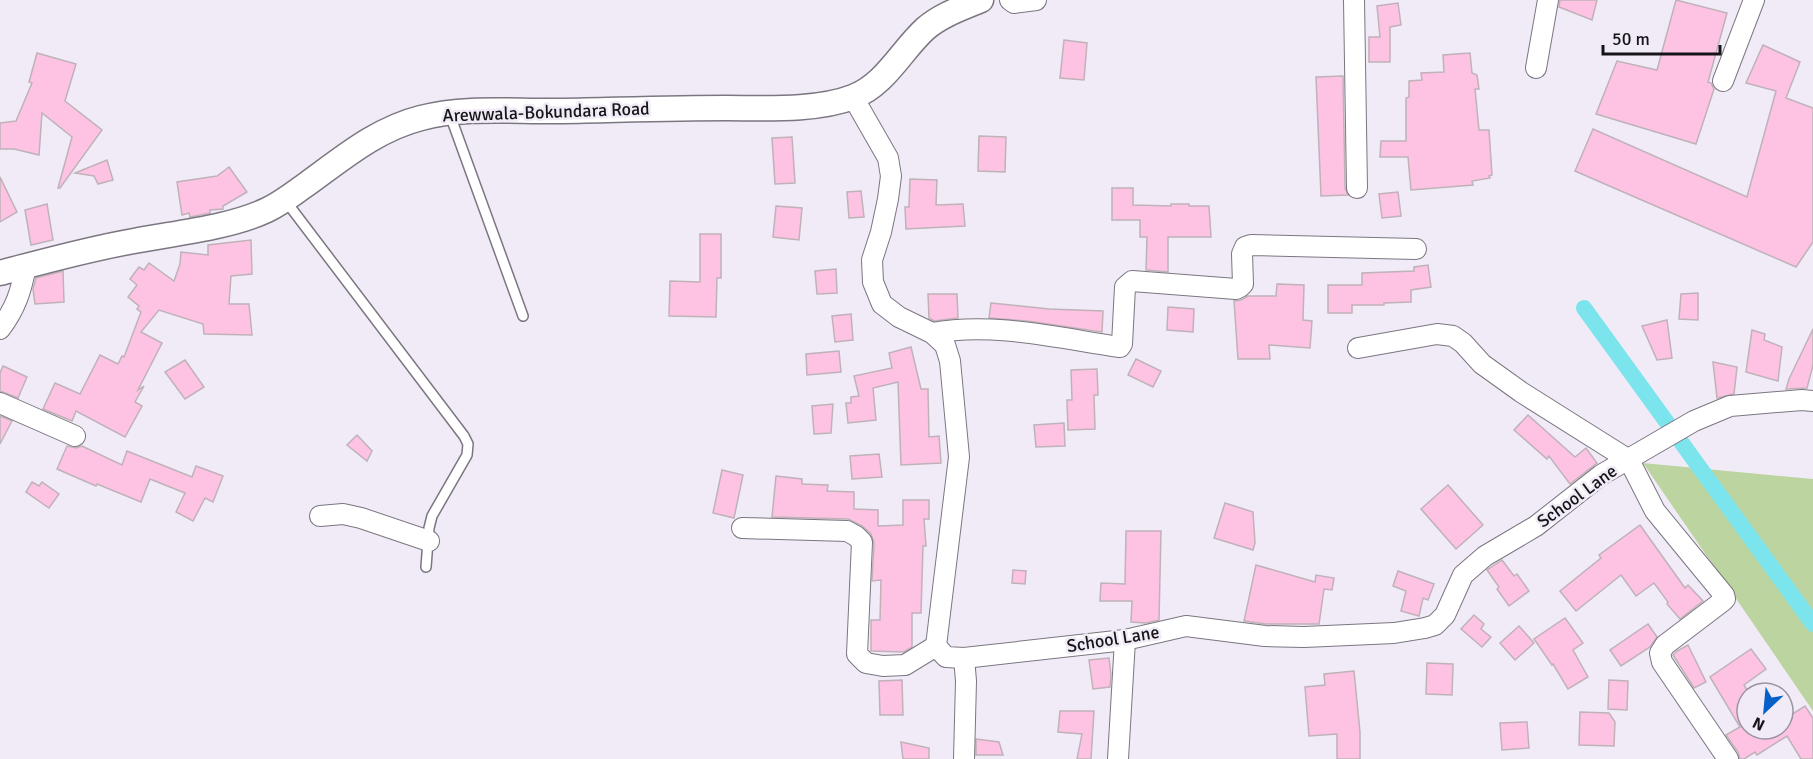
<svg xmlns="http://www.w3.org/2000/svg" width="1813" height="759" font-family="Signika,sans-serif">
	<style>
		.green { fill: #bcd49f }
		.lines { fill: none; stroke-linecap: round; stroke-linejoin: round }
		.canal { stroke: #7ce4ec; stroke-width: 16 }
		.building { fill: #fec3e3; stroke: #bfb2b8; stroke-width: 1.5 }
		.service-casing { stroke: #7b7680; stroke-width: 12 }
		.minor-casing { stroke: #7b7680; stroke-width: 22 }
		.tertiary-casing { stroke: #7b7680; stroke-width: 27 }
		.service { stroke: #fff; stroke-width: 9 }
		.minor { stroke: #fff; stroke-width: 20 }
		.tertiary { stroke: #fff; stroke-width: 24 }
		.labels { text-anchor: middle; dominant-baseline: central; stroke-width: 5; stroke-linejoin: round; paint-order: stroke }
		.street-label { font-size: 18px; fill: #161418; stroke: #f1ebf7 }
	</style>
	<rect width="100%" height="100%" fill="#f1ebf7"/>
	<polygon class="green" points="1643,463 1813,479 1813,711"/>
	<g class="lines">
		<polyline class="canal" points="1584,308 1813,624"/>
	</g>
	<g class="building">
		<polygon points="1560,0 1597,0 1592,20 1559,7"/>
		<polygon points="1676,0 1727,13 1708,82 1711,83 1714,89 1696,144 1596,114 1617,61 1657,70"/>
		<polygon points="1398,3 1401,25 1390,27 1390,62 1369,62 1369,37 1380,37 1377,6"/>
		<polygon points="1064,40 1087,43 1084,80 1060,78"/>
		<polygon points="1763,45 1800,62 1786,98 1813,108 1813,242 1796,267 1575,171 1593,129 1747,197 1776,91 1746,83"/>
		<polygon points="37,53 76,64 65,101 102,130 60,188 58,188 72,137 42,113 39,155 14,149 0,149 0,123 16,121 32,83 29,82"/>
		<polygon points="1470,53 1472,73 1477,75 1479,89 1475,89 1479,130 1489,130 1492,175 1489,176 1490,178 1472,181 1473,185 1411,190 1408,157 1380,157 1381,141 1406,141 1406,98 1409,97 1409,81 1422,80 1421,73 1444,72 1443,55"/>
		<polygon points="1343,76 1345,188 1348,195 1321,196 1316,77"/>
		<polygon points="979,136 1006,137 1005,172 978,171"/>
		<polygon points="792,137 795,183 775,184 772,138"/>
		<polygon points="107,160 113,180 98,184 94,176 75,173"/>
		<polygon points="229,167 247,192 223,206 223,209 210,210 210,213 190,217 189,213 182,215 177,182 217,176"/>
		<polygon points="0,177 17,212 0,222"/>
		<polygon points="910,179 937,180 936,205 963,204 965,226 906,229 905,207 909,207"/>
		<polygon points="1112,188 1133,188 1133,205 1171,206 1171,204 1189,204 1189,206 1209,206 1211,237 1168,237 1168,272 1146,270 1147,237 1140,237 1140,220 1112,220"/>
		<polygon points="861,191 864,217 849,218 847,192"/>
		<polygon points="1398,192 1401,216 1382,218 1379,194"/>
		<polygon points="47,204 53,240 31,245 25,210"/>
		<polygon points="776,206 802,208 799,240 773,237"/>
		<polygon points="700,234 721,234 721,278 717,278 716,317 669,316 670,281 700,282"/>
		<polygon points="251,240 252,274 231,276 229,304 249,304 252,335 204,334 203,324 159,310 141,332 162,343 138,390 144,386 135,402 142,406 125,437 76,411 72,421 43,409 55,383 80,394 100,355 118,364 122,356 124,357 141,312 137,309 139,306 128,297 137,285 130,279 139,267 144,270 149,263 174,281 180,264 181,252 208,255 208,245"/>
		<polygon points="1428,265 1431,287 1411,290 1411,302 1384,303 1384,305 1352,305 1352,313 1328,313 1328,285 1362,285 1362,273 1414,271 1414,267"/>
		<polygon points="836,269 837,293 817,294 815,271"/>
		<polygon points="63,271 64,302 35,304 33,289 36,278"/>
		<polygon points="1277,284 1304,285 1303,320 1312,321 1310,348 1269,345 1270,359 1238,359 1234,301 1241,300 1248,296 1276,296"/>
		<polygon points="1698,293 1698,320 1679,319 1681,294"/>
		<polygon points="928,294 957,294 958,318 934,321 929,318"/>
		<polygon points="991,303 1049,309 1103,311 1102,332 1027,321 989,318"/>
		<polygon points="1168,307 1194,309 1193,332 1167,330"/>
		<polygon points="851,314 853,340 835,342 832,316"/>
		<polygon points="1667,320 1672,358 1657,360 1642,326"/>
		<polygon points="1813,329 1813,365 1807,388 1786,389 1789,379"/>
		<polygon points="1752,330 1765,334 1764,340 1782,347 1778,381 1746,372"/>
		<polygon points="911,347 921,389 928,389 929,437 939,436 941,463 901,465 898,382 873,388 876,420 848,423 846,403 851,403 851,397 859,396 854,376 892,368 889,353"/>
		<polygon points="839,351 841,372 807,375 806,354"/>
		<polygon points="1136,359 1161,371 1153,387 1128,375"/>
		<polygon points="185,360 204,387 185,399 165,372"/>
		<polygon points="1713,362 1737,367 1734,394 1717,398"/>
		<polygon points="3,366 27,377 18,398 0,391 0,373"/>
		<polygon points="1097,369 1098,395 1094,395 1095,429 1068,430 1067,400 1072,400 1071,370"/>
		<polygon points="833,404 831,433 814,434 812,406"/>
		<polygon points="1528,415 1575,457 1586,448 1597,463 1570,484 1549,456 1547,459 1514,430"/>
		<polygon points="0,416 12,421 0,444"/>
		<polygon points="1064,423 1065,446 1036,447 1034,425"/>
		<polygon points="357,435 372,451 367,461 347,445"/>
		<polygon points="67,446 76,448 82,446 122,465 127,451 192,477 196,466 223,476 213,502 205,498 193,521 176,512 185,493 150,479 141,502 97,484 96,486 57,469"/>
		<polygon points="879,454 882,477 852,479 850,456"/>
		<polygon points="722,470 743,475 734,518 713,513"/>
		<polygon points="776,476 802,479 802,484 828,485 827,491 854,492 854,509 878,510 878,526 903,525 903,500 929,500 929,519 924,519 926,546 923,546 921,613 912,613 912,647 904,652 871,651 871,620 880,620 881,580 872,581 874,543 871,534 862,526 848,519 772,517"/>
		<polygon points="32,482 39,486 42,482 59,494 49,508 26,492"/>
		<polygon points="1448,485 1483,525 1456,549 1421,509"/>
		<polygon points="1225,503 1253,512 1255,543 1253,550 1214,538"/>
		<polygon points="1640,525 1685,588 1688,585 1703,601 1680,619 1667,604 1668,602 1654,583 1636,596 1621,575 1576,611 1560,591 1601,558 1599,555"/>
		<polygon points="1126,531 1161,531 1159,620 1146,623 1131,622 1132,601 1100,601 1101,583 1125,584"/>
		<polygon points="1502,560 1514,576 1517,574 1529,591 1509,606 1497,589 1499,587 1487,570"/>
		<polygon points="1256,565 1315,582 1316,575 1334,578 1332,590 1324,589 1319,624 1266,624 1244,621"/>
		<polygon points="1013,570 1026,571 1025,584 1012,583"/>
		<polygon points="1398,571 1434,584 1428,600 1423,598 1419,616 1401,611 1406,591 1393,586"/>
		<polygon points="1474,615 1484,624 1481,629 1491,637 1482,647 1461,629"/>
		<polygon points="1565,618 1583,643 1573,650 1588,677 1568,689 1553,664 1552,665 1534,639"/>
		<polygon points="1648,624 1657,637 1650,647 1621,666 1610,650"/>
		<polygon points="1519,626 1534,643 1515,660 1500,643"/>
		<polygon points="1688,645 1706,682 1694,688 1673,655 1677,651"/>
		<polygon points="1751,649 1766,669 1744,685 1747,690 1747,729 1783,729 1783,720 1805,706 1813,718 1813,759 1801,759 1787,736 1757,755 1755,752 1744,759 1740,759 1738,752 1726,735 1740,727 1710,677"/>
		<polygon points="1109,658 1111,675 1110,687 1093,689 1089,660"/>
		<polygon points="1427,663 1453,664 1452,695 1426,694"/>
		<polygon points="1354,671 1360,732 1360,759 1337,759 1337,734 1309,736 1305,687 1325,685 1324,674"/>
		<polygon points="902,680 903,715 880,715 879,681"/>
		<polygon points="1609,680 1628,681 1627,710 1608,709"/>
		<polygon points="1060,711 1094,711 1091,759 1077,759 1082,734 1058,732"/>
		<polygon points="1580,712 1609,713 1615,722 1614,746 1579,745"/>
		<polygon points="1527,722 1529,748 1502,750 1500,723"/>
		<polygon points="976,739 999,742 1003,755 976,755"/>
		<polygon points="901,742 929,748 929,759 903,759"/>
	</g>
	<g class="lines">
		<g class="service-casing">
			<g id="service">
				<polyline points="450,115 523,316"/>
				<polyline points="285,200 464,436 468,444 467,455 432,516 429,528 426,567"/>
			</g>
		</g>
		<g class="minor-casing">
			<g id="minor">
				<polyline points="1010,0 1014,3 1036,0"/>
				<polyline points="1354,0 1357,188"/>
				<polyline points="1536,68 1548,0"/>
				<polyline points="1723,81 1754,0"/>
				<polyline points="853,97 888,158 891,176 888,199 881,232 872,260 873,282 882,304 899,317 932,333 945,345 950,361 959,457 936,646 946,657 964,658 1125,640 1186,626 1265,636 1304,637 1394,633 1425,628 1435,625 1445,615 1463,575 1485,556 1536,526 1601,475 1694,421 1730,406 1802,400 1813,401"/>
				<path d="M0,329c16,-21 21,-38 26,-63"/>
				<path d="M932,333c62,-11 126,5 188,14l2,-3 3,-57 7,-6 104,8 4,-2 3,-3 -1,-30 3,-7 6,-2 165,4"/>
				<polyline points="1358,348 1437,334 1453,336 1463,343 1482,364 1521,392 1629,460 1655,511 1724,595 1725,599 1723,601 1665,645 1660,653 1662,662 1728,759"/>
				<polyline points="0,403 75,436"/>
				<polyline points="320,516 343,514 361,518 429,541"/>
				<polyline points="742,528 847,531 856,536 862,542 857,654 866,663 883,666 905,665 936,646"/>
				<polyline points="964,658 966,681 964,759"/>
				<polyline points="1118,759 1125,640"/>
			</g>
		</g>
		<g class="tertiary-casing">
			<path id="tertiary" d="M0,273c45,-12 88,-24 134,-32 41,-8 95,-13 133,-31 15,-7 27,-17 40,-26 36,-26 70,-55 114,-66 46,-12 94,-6 142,-7 54,-1 109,-3 164,-3 37,0 90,3 126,-11 32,-12 48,-46 72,-68 16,-14 37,-21 56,-29"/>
		</g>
		<use href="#service" class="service"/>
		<use href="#minor" class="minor"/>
		<use href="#tertiary" class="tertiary"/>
	</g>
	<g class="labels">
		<g class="street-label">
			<text transform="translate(546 112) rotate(-2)">Arewwala-Bokundara Road</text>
			<text transform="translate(1577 496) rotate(-36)">School Lane</text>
			<text transform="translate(1113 639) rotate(-9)">School Lane</text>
		</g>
	</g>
	<g transform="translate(1765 711) rotate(206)"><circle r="28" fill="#f1ebf7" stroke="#99959e" stroke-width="1.5"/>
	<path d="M0-4.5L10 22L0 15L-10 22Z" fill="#0660c9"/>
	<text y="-9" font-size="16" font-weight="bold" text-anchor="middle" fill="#161418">N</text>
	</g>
	<path d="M1603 45v9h117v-9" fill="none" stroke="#161418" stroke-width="3"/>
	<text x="1612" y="45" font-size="18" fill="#161418" stroke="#f1ebf7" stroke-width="4.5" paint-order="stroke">50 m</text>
</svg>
